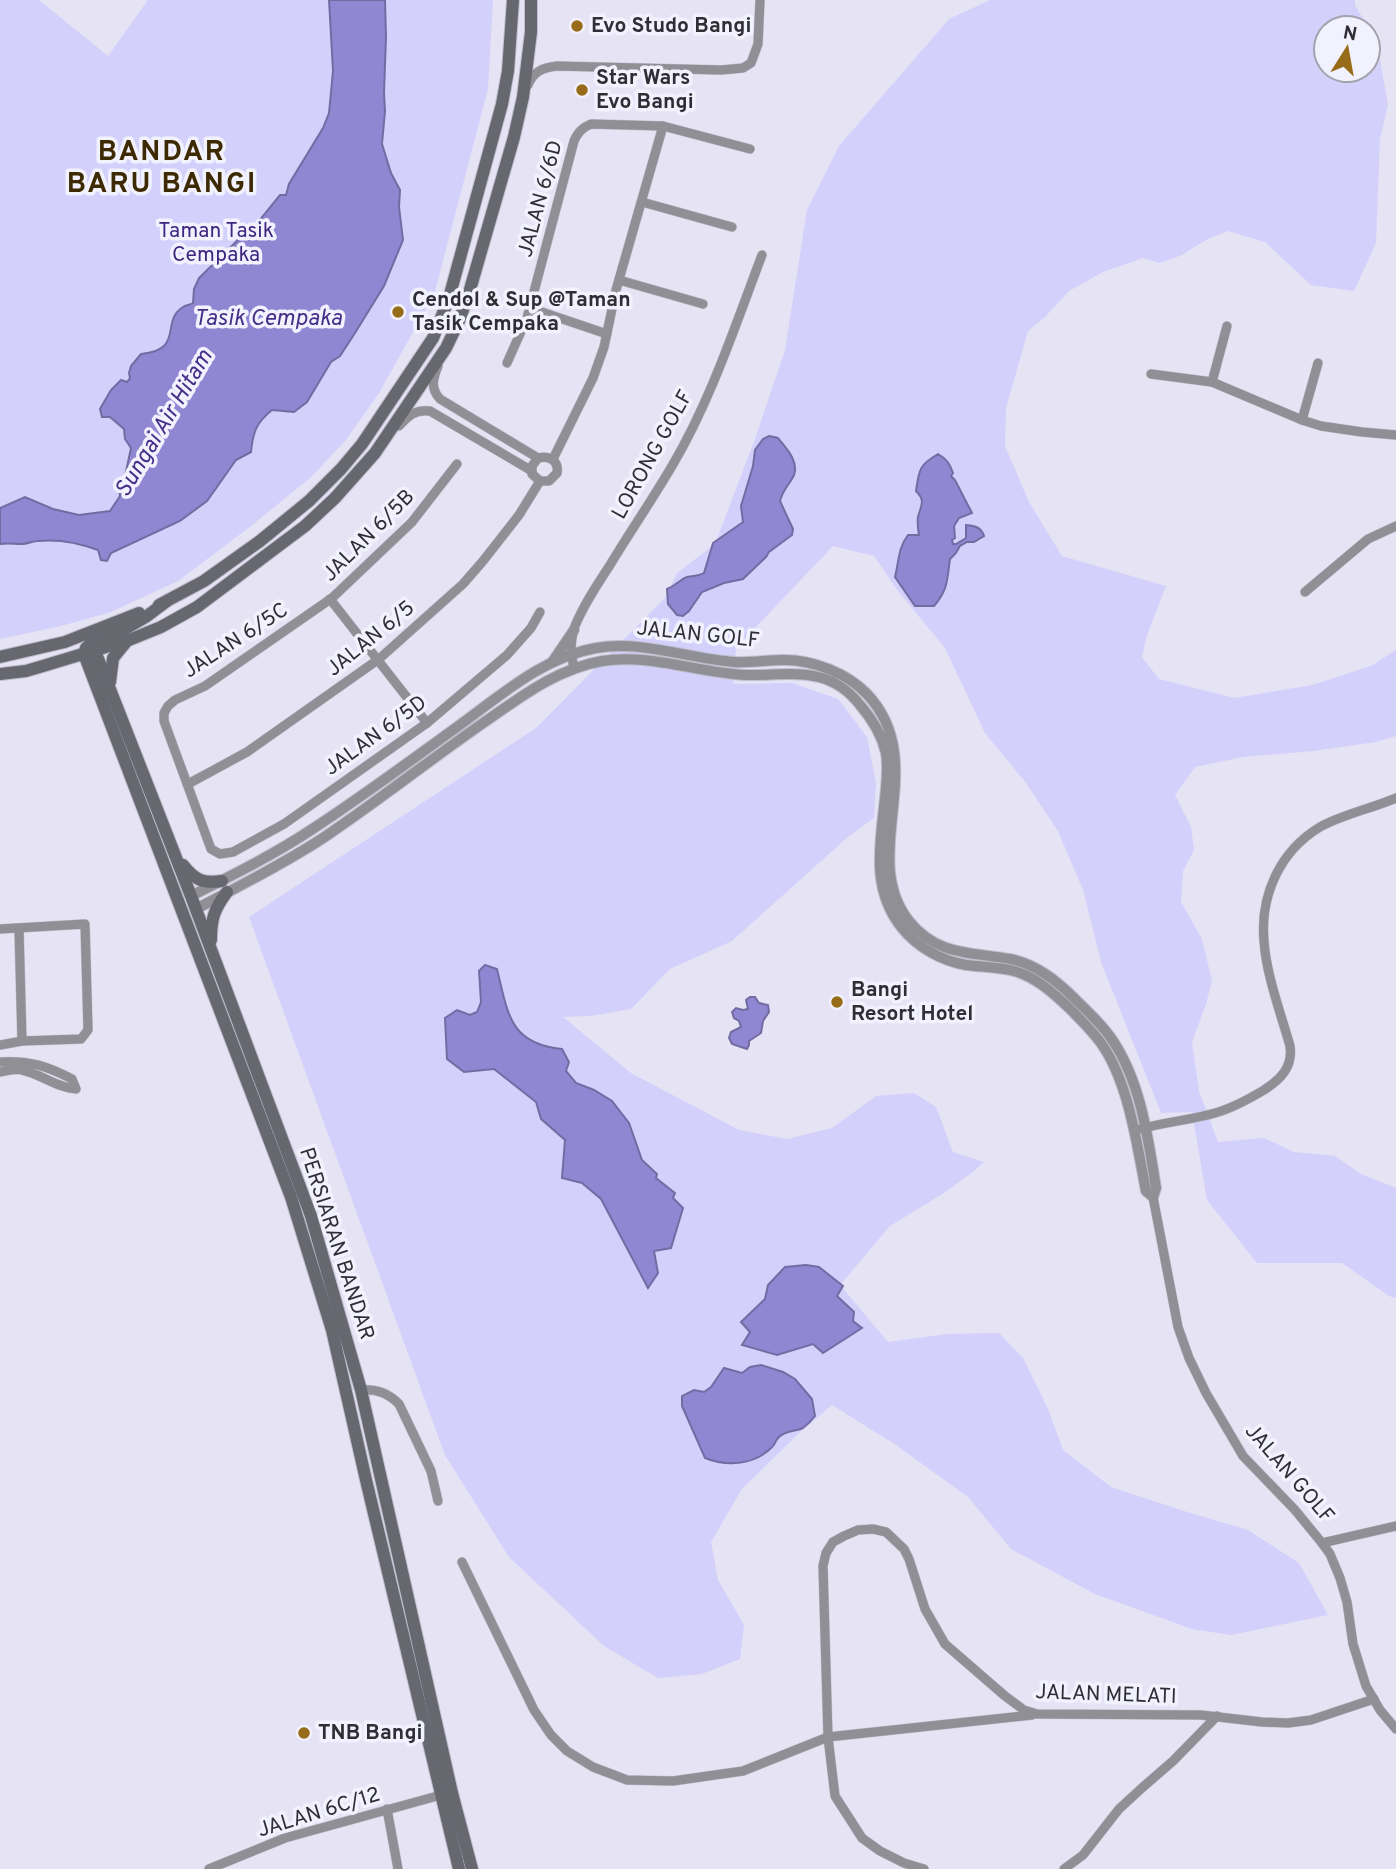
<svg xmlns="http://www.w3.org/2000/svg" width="1396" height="1869" font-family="Overpass,sans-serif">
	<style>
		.green { fill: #d4d0fc; fill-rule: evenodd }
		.water { fill: #9086d2; stroke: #736ca3; stroke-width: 2 }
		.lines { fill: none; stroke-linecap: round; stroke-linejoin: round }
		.minor-casing { stroke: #c0bfce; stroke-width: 10 }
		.tertiary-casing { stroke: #c0bfce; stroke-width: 12 }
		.secondary-casing { stroke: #c0bfce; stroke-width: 14 }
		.minor { stroke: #908f96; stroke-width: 9 }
		.tertiary { stroke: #908f96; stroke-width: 10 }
		.secondary { stroke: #676770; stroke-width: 12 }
		.poi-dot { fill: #966c18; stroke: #f2f1fe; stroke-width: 2.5 }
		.labels { text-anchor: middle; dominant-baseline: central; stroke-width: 7; stroke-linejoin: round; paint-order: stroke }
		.poi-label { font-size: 21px; font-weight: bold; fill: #2e2e34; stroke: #f2f1fe; text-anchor: start }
		.street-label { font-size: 21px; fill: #2e2e34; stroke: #f2f1fe }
		.park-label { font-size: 21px; fill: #3d267f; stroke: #f2f1fe }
		.water-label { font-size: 23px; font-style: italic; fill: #442e87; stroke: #f2f1fe }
		.district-label { font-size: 28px; font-weight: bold; letter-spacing: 2px; fill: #3d2902; stroke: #f2f1fe }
	</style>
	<rect width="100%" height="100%" fill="#e5e3f4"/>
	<g class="green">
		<polygon points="0,0 39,0 108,56 148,0 493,0 488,89 434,295 379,393 346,440 310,478 251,526 178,581 111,612 61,626 0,639"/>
		<path d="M990,0h365v5l22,38 11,62 -8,34 -4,104 -22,48 -43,-6 -46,-43 -37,-11 -22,9 -24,15 -22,8 -17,-5 -40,14 -34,19 -24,26 -17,14 -22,77 -1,38 24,56 33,54 104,30 -19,49 -5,22 17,22 75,19 78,-13 59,-19 25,-16v86l-20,6 -62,9 -71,6 -48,10 -20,28 16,32 3,23 -11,21 -2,31 21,37 10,42 -6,23 -14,38 7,49 19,51 46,-4 30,14 41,4 26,18 35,14v110l-7,-2 -47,-33h-85l-50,-63 -15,-88 -31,1 -60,-151 -18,-72 -25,-59 -32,-48 -41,-50 -40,-85 -47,-57 -24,-35 -41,-10 -97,102 -3,36 59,-1 46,16 29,38 9,46 -2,35 -26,19 -116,104 -62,28 -39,40 -41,7 -27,1 68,56 108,57 48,9 45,-11 44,-32 38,-3 22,14 17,45 31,10 -11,10 -29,21 -54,33 -50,59 48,57 59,-8 52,-1 24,25 25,51 15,41 48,37 73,24 64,19 51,33 29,52 -97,20 -39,-6 -97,-35 -84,-45 -43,-52 -72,-52 -64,-40 -34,29 -56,55 -31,53 7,38 26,45 -4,34 -38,15 -44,4 -54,-32 -95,-89 -64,-102 -196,-538 287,-189 129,-130 12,-25 38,-29 40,-105 30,-89 22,-140 32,-64 110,-127zM1326,28h42v42h-42z"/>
	</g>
	<g class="water">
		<path d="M329,0h56l1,37 -2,56 1,18 -3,33 9,29 9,17 -1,17 4,33 -19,46 -29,47 -15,23 -9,6 -24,40 -13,10 -22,-2c-16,13 -19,22 -21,42l-15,8 -29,41 -27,20 -69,32 -4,8 -6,-1 -3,-10c-19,-7 -40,-11 -60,-9 -5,0 -11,3 -16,3 -8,0 -14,-1 -22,0v-36l25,-11 28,12 26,6 31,-4 10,-15 -1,-7 6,-13 6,-28 -6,-9 -1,-10 -14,-12h-8l-2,-8 11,-19 10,-10 6,2 3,-4 -1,-5 2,-7 10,-12c44,-4 19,-33 42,-47 3,-2 7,-2 10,-4l1,-14 5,-11 50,-49 5,-2 26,-32h6l3,-11 34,-56 6,-15 4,-42z"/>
		<path d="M769,436l9,2c8,10 21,23 16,37 -4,9 -11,14 -14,26l13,28 -1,6 -23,17 -3,5 -23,22 -19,4 -22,9 -13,19 -6,5 -6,-1 -9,-11 -1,-15c8,-3 14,-10 20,-12 6,-2 10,0 17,-4l9,-30 30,-21 -2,-16 12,-40 2,-16 8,-11z"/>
		<path d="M938,454c9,5 12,10 15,19l-2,3 4,4 17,33 -13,5 -5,8 1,12 -3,2 1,4h3l10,-6v-13c9,1 15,2 18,11l-10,6h-7l-7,4 -4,7 -6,6c-3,21 -2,31 -16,47h-19l-20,-29c4,-16 3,-29 13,-42h11c-1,-6 -2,-12 -1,-18 3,-12 8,-16 -2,-26 3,-21 3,-26 22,-37z"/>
		<path d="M485,965l12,4c11,44 12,75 65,80l7,13 -3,9 10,12 18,7 18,11 17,22 13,37 15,14 -1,4 19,15 -2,5 10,10 -12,40 -17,3 4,22 -10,15 -47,-89 -19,-16 -20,-5 3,-38 -24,-21 -5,-17 -42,-33 -30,3 -17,-13 -2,-41 12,-8 13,5 7,-3 4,-10 -2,-31z"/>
		<polygon points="750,997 755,997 759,1003 768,1005 769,1012 763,1021 761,1033 749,1041 749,1045 747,1049 732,1044 729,1038 731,1032 741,1027 739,1021 734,1018 732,1012 736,1008 743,1010 748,1009 746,1000"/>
		<polygon points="806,1265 819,1267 843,1286 837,1296 854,1312 853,1321 862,1328 823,1353 813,1344 777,1355 742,1345 750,1332 741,1322 765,1299 768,1285 785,1267"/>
		<path d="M761,1365l22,7 12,7 17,20 3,17c-3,4 -8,9 -12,12 -8,4 -18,2 -25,10 -3,3 -3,7 -6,9 -17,18 -45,20 -67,11l-23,-52v-10l12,-6 10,2 7,-5 13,-19 18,5 8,-6z"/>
	</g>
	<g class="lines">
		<g class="minor-casing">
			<g id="minor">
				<path d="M528,85c6,-14 14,-17 29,-19l164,4 22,-2 8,-5 7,-19 2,-44"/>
				<polyline points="642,202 732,227"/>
				<polyline points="619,280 703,304"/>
				<polyline points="530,308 607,334"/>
				<path d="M507,363l20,-45 47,-177c4,-9 8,-13 17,-17l72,2 87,23"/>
				<path d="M438,366c-5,13 -8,22 2,33l98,59c12,-3 21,3 19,15l-8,8h-9l-8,-7v-8l6,-8"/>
				<polyline points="1151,374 1212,382 1302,420 1321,426 1362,432 1396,435"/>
				<polyline points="1212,382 1227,326"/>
				<polyline points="1302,420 1318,363"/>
				<path d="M399,426c9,-10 16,-17 31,-15l102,60"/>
				<polyline points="553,459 593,378 604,347 616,290 663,126"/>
				<polyline points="457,464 412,522 332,598 205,686 175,700 168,706 164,713 164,721 211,849 220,854 233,852 284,824 427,723 507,655 531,628 540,612"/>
				<polyline points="1305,592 1368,539 1396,526"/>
				<polyline points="330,599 427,723"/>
				<path d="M574,668c-4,-15 -4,-28 1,-42 9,-22 22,-41 35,-61 20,-33 42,-65 62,-99 39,-66 63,-140 90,-211"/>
				<polyline points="188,784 247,752 379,659 463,584 483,561 519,515 540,481"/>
				<polyline points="0,929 85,924 88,1030 81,1039 22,1041 0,1045"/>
				<polyline points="19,929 22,1041"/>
				<path d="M0,1062c29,-2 47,4 72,17l4,10c-19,-1 -35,-15 -54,-19 -7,-2 -15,1 -22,2"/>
				<path d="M1140,1129c25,-7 51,-9 75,-16 18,-5 34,-14 49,-23 17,-11 29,-23 26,-44 -9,-32 -24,-72 -26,-105 -4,-46 16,-90 56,-114 21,-12 53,-19 76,-29"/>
				<polyline points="1153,1197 1178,1327 1189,1358 1206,1393 1243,1456 1295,1510 1322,1543 1330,1554 1340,1578 1347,1602 1353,1644 1366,1686 1380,1710 1396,1729"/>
				<path d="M361,1390c16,-1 27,3 38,14l32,67 7,30"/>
				<polyline points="1322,1543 1396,1526"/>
				<polyline points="462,1562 534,1710 551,1735 567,1751 593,1767 627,1780 673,1781 743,1771 828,1737 1032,1715"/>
				<polyline points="387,1809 398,1869"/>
				<polyline points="209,1869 285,1838 441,1795"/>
				<polyline points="924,1869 904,1863 880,1851 862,1838 835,1796 828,1737 823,1566 826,1553 833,1542 844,1536 858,1530 873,1529 886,1532 904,1549 909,1559 925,1609 945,1644 1005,1696 1024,1710 1037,1714 1201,1715 1262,1722 1288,1723 1311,1720 1374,1699"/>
				<polyline points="1064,1869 1083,1855 1119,1809 1143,1787 1173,1761 1217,1716"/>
			</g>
		</g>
		<g class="tertiary-casing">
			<g id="tertiary">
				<polyline points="553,661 574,630"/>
				<path d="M191,896c42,-21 84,-42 123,-68 49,-32 96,-67 143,-101 43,-31 86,-70 139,-79 48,-8 92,11 139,14 17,1 33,-2 49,-2 29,0 63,13 83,34 65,69 -10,162 42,227 28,35 62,31 101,38 26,5 47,22 65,40 13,13 28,26 38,42 28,42 35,97 43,147l-3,9 -7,-6c-9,-46 -17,-106 -43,-145 -10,-15 -24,-28 -37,-41 -15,-14 -31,-28 -52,-34 -15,-4 -32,-4 -48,-6 -24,-4 -49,-18 -64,-37 -34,-42 -20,-92 -16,-140 1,-12 2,-23 0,-35 -4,-18 -14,-34 -26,-48 -32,-41 -70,-29 -114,-30 -48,-2 -96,-22 -144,-14 -45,8 -80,35 -116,60 -55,38 -108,80 -163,117 -41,27 -84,48 -127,71"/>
			</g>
		</g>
		<g class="secondary-casing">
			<g id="secondary">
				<polyline points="167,601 147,616 125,629 92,642 86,648 84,654 291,1197 332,1330 366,1480 459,1869"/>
				<polyline points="159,605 204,581 260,541 309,501 341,469 362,444 433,338 449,298 502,104 508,71 513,0"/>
				<polyline points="95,651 191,896 311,1216 361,1390 452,1793 472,1869"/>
				<polyline points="0,657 65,642 139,613"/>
				<polyline points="0,674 26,671 43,666 129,640 161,627 197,607 305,526 335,498 375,453 446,348 459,321 469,293 514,137 523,97 531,32 531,0"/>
				<polyline points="110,682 113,658 126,642"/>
				<path d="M183,865c12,15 20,19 39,16"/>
				<path d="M211,940c0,-21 3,-31 16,-48"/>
			</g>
		</g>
		<use href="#minor" class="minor"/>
		<use href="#tertiary" class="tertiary"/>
		<use href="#secondary" class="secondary"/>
	</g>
	<g class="poi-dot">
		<circle cx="577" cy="26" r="7"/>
		<circle cx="582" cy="90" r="7"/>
		<circle cx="398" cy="312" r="7"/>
		<circle cx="837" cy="1002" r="7"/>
		<circle cx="304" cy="1733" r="7"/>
	</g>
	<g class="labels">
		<g class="poi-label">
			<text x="591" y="26">Evo Studo Bangi</text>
			<text x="596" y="78">Star Wars<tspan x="596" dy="24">Evo Bangi</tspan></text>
			<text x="412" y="300">Cendol &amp; Sup @Taman<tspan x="412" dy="24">Tasik Cempaka</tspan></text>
			<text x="851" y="990">Bangi<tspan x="851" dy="24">Resort Hotel</tspan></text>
			<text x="318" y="1733">TNB Bangi</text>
		</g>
		<g class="street-label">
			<text transform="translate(541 199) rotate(-75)">JALAN 6/6D</text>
			<text transform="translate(653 455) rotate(-61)">LORONG GOLF</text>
			<text transform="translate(369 536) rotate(-45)">JALAN 6/5B</text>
			<text transform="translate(698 635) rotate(6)">JALAN GOLF</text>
			<text transform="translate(371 639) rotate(-39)">JALAN 6/5</text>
			<text transform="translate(236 641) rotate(-33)">JALAN 6/5C</text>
			<text transform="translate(376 736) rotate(-36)">JALAN 6/5D</text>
			<text transform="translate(336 1244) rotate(72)">PERSIARAN BANDAR</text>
			<text transform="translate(1289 1474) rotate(49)">JALAN GOLF</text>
			<text transform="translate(1106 1695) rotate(2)">JALAN MELATI</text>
			<text transform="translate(319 1813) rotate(-17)">JALAN 6C/12</text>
		</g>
		<g class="park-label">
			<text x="216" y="231">Taman Tasik<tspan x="216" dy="24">Cempaka</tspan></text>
		</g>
		<g class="water-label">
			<text x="268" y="319">Tasik Cempaka</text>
			<text transform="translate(165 424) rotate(-59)">Sungai Air Hitam</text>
		</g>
		<g class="district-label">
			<text x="162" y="153">BANDAR<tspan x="162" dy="32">BARU BANGI</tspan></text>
		</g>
	</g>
	<g transform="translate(1347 49) rotate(11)"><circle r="33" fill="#f2f1fe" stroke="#a4a3ad" stroke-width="2"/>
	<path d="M0-5L12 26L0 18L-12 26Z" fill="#966c18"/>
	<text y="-10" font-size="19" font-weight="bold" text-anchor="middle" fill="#2e2e34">N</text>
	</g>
</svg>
